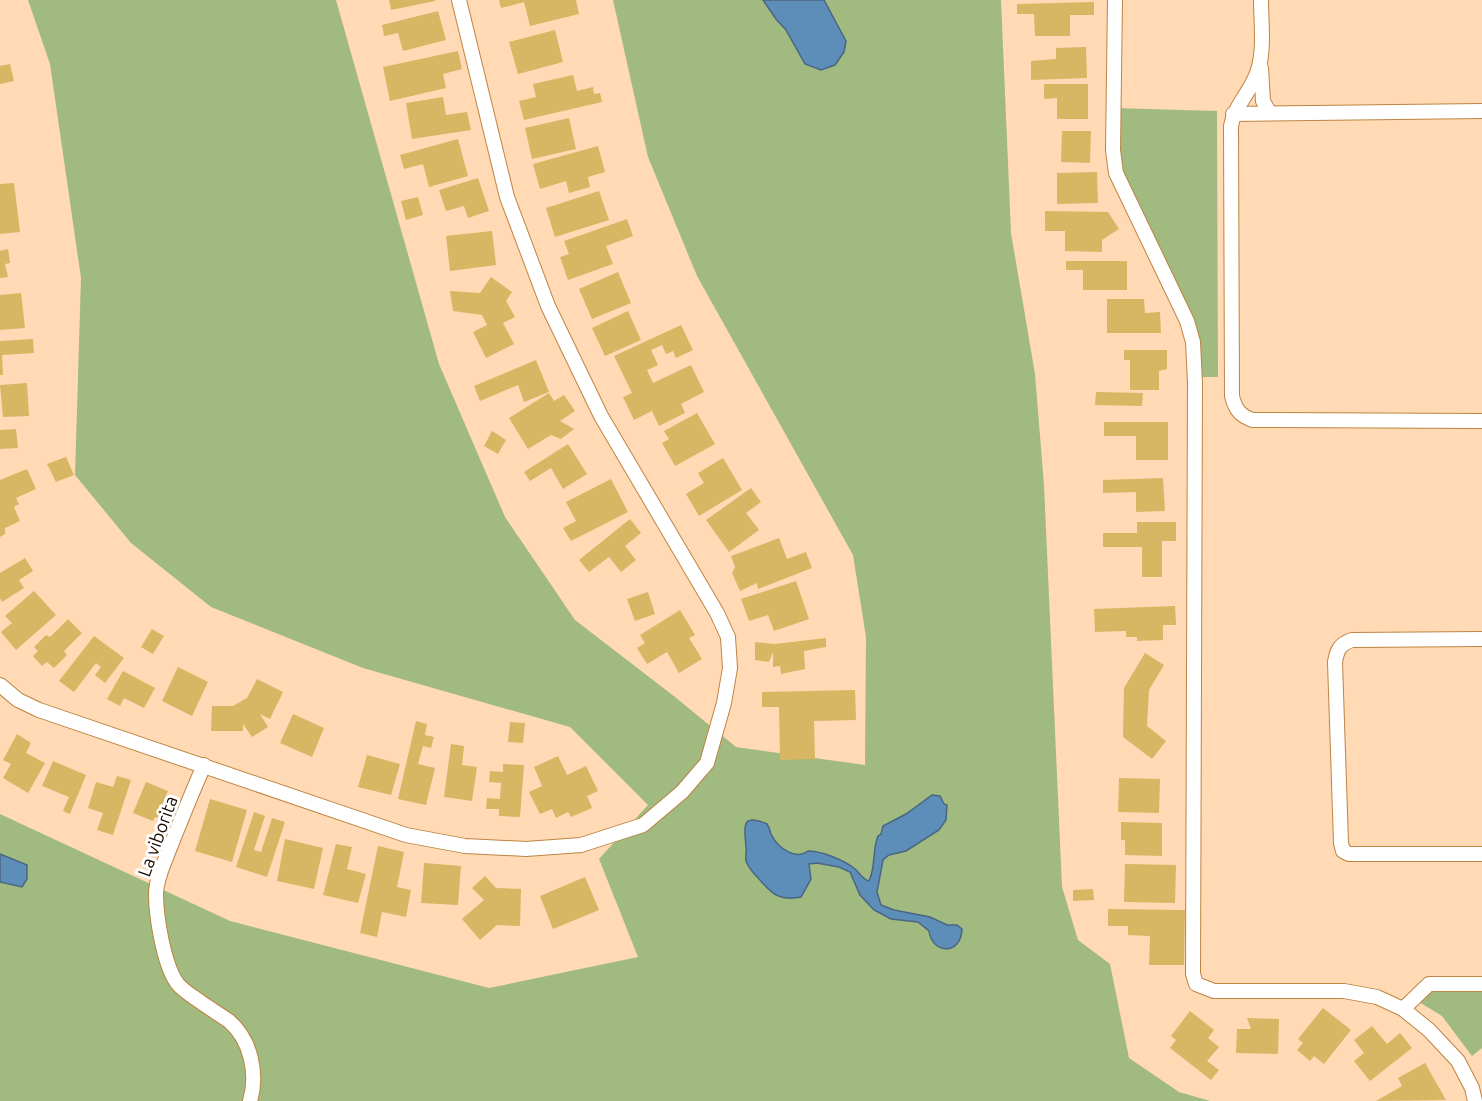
<svg xmlns="http://www.w3.org/2000/svg" width="1482" height="1101" font-family="Ubuntu,sans-serif">
	<style>
		.green { fill: #a0ba80 }
		.water { fill: #5d8db9; stroke: #4a6682; stroke-width: 1.5 }
		.building { fill: #d7b664 }
		.lines { fill: none; stroke-linecap: round; stroke-linejoin: round }
		.minor-casing { stroke: #bd8442; stroke-width: 16 }
		.minor { stroke: #fff; stroke-width: 14 }
		.labels { text-anchor: middle; dominant-baseline: central; stroke-width: 6; stroke-linejoin: round; paint-order: stroke }
		.street-label { font-size: 18px; fill: #1c0b00; stroke: #fff }
	</style>
	<rect width="100%" height="100%" fill="#ffdab4"/>
	<g class="green">
		<polygon points="28,0 336,0 439,364 505,517 575,620 675,697 736,747 865,765 866,637 853,555 697,276 648,157 613,0 1001,0 1011,233 1035,374 1044,485 1062,887 1078,940 1110,964 1129,1058 1179,1092 1210,1101 0,1101 0,814 230,921 489,988 638,957 599,859 648,805 570,727 363,668 211,607 131,543 75,475 81,278 50,64"/>
		<polygon points="1113,108 1217,111 1218,377 1194,377 1193,342 1116,173"/>
		<polygon points="1429,984 1482,984 1482,1048 1472,1056 1442,1016 1414,999"/>
	</g>
	<g class="water">
		<polygon points="763,0 824,0 846,41 844,52 835,65 821,70 805,64 786,30 776,19"/>
		<path d="M932,795l8,1 4,8 3,1 -1,15 -7,10 -33,21 -17,4 -6,5 -6,32 4,13 13,5 36,7 17,8h10l5,4c-1,27 -30,25 -33,2l-11,-9 -27,-3 -17,-9 -14,-15 -10,-23 -11,-5 -22,-4 -8,1 2,15 -10,18c-21,4 -28,-2 -41,-17 -5,-5 -11,-11 -14,-19 -1,-5 1,-9 0,-14 -1,-18 -7,-35 21,-23 2,3 3,6 4,10 6,13 24,27 37,17 14,0 35,9 46,17 6,5 8,11 15,13 7,-14 3,-31 9,-45l3,-2 2,-8 23,-12z"/>
		<polygon points="0,854 27,865 27,879 22,887 0,882"/>
	</g>
	<g class="building">
		<polygon points="389,0 435,0 435,1 391,10"/>
		<polygon points="499,0 576,0 579,14 530,26 524,2 501,8"/>
		<polygon points="1094,2 1094,15 1070,15 1070,36 1035,36 1034,14 1017,14 1017,4"/>
		<polygon points="438,11 446,40 403,51 398,33 384,36 382,25"/>
		<polygon points="555,30 563,62 518,74 509,42"/>
		<polygon points="1086,47 1087,78 1031,80 1031,61 1056,59 1056,48"/>
		<polygon points="458,51 462,69 443,74 446,88 390,101 383,67"/>
		<polygon points="10,64 14,81 0,84 0,66"/>
		<polygon points="573,75 577,91 593,87 594,94 600,93 602,102 524,120 519,101 536,97 533,84"/>
		<polygon points="1044,84 1088,84 1088,119 1057,119 1057,98 1044,99"/>
		<polygon points="443,97 446,115 467,112 471,130 412,139 406,103"/>
		<polygon points="569,118 576,149 532,159 525,128"/>
		<polygon points="1062,131 1091,131 1090,163 1061,162"/>
		<polygon points="458,139 468,176 429,187 423,164 404,169 400,155"/>
		<polygon points="598,146 605,172 588,177 590,187 569,193 566,181 540,189 533,164"/>
		<polygon points="1097,172 1098,203 1057,204 1057,173"/>
		<polygon points="478,178 489,211 468,218 464,206 446,211 439,190"/>
		<polygon points="14,183 20,232 0,234 0,184"/>
		<polygon points="599,191 609,220 555,237 546,208"/>
		<polygon points="418,197 423,215 406,220 401,201"/>
		<polygon points="1045,211 1108,212 1119,229 1102,240 1102,252 1065,251 1065,231 1045,231"/>
		<polygon points="627,219 633,236 606,246 613,264 568,280 560,257 569,254 564,241"/>
		<polygon points="492,231 496,265 450,271 446,236"/>
		<polygon points="8,249 10,263 5,264 8,277 0,278 0,251"/>
		<polygon points="1066,261 1127,261 1127,290 1083,290 1083,270 1066,270"/>
		<polygon points="618,272 631,303 592,319 579,289"/>
		<polygon points="491,277 512,292 506,301 515,317 503,323 514,344 486,358 473,332 487,325 482,315 453,311 450,291 480,293"/>
		<polygon points="21,293 25,328 0,330 0,295"/>
		<polygon points="1107,299 1144,299 1145,313 1160,312 1161,333 1107,333"/>
		<polygon points="628,311 641,340 605,356 592,328"/>
		<polygon points="681,325 693,350 676,358 673,351 666,354 662,345 651,350 658,365 647,370 653,383 691,365 704,392 681,404 685,413 659,426 652,411 634,420 623,397 632,393 614,356"/>
		<polygon points="33,339 34,353 2,355 3,375 0,375 0,341"/>
		<polygon points="1124,350 1167,350 1167,369 1159,371 1159,390 1130,390 1130,360 1124,360"/>
		<polygon points="536,360 549,392 524,402 518,385 480,401 474,386"/>
		<polygon points="27,383 29,416 3,417 0,385"/>
		<polygon points="1096,392 1143,393 1142,406 1095,405"/>
		<polygon points="549,393 554,401 564,395 575,411 560,421 574,429 561,439 551,435 528,449 509,418"/>
		<polygon points="697,413 715,444 675,466 662,443 669,439 664,431"/>
		<polygon points="1104,422 1168,422 1168,460 1136,460 1136,436 1104,436"/>
		<polygon points="16,429 18,448 0,449 0,430"/>
		<polygon points="492,431 506,440 498,454 484,446"/>
		<polygon points="568,444 587,474 563,489 551,468 530,481 524,472"/>
		<polygon points="66,457 74,475 56,482 47,464"/>
		<polygon points="723,458 742,490 699,516 686,494 704,483 698,473"/>
		<polygon points="27,469 36,489 16,498 19,504 14,507 20,521 5,528 5,534 0,537 0,480"/>
		<polygon points="1163,478 1165,511 1136,512 1136,492 1103,493 1103,480"/>
		<polygon points="611,479 628,512 571,541 563,528 576,521 566,502"/>
		<polygon points="751,488 761,502 746,513 759,530 729,552 706,520"/>
		<polygon points="630,519 641,533 625,546 636,560 621,572 609,557 589,572 579,560"/>
		<polygon points="1137,522 1176,522 1176,541 1162,541 1162,577 1142,577 1142,547 1103,547 1103,533 1137,533"/>
		<polygon points="779,538 787,559 806,552 812,568 758,589 757,583 740,591 732,573 735,567 731,556"/>
		<polygon points="25,558 33,571 19,580 24,588 2,602 0,598 0,573"/>
		<polygon points="796,581 809,619 774,631 768,615 749,621 741,599"/>
		<polygon points="34,591 56,615 16,650 1,632 12,623 5,616"/>
		<polygon points="648,592 655,614 635,621 627,599"/>
		<polygon points="1175,606 1176,625 1163,625 1163,640 1137,641 1137,637 1126,637 1126,631 1095,632 1094,609"/>
		<polygon points="680,610 695,635 689,638 702,659 679,673 667,652 647,664 637,648 645,643 640,635"/>
		<polygon points="68,619 82,633 64,651 67,655 54,668 47,662 42,666 33,656 38,651 34,647 46,635 50,637"/>
		<polygon points="152,629 164,636 153,654 141,647"/>
		<polygon points="94,636 124,658 105,683 95,675 101,667 96,663 74,692 59,681"/>
		<polygon points="826,638 826,647 804,651 805,669 781,674 780,666 773,667 773,652 769,662 755,660 755,642 775,644"/>
		<polygon points="1145,653 1164,665 1149,690 1147,726 1166,741 1152,759 1123,737 1124,688"/>
		<polygon points="178,667 208,682 192,716 162,701"/>
		<polygon points="123,671 155,688 144,708 124,698 120,706 107,699"/>
		<polygon points="257,679 283,692 270,719 260,714 268,727 252,737 243,724 243,731 211,731 212,706 233,706 247,698"/>
		<polygon points="855,690 856,720 814,721 815,759 780,760 779,707 762,707 762,692"/>
		<polygon points="293,714 324,728 312,757 280,743"/>
		<polygon points="416,721 427,724 425,735 434,737 431,748 423,746 418,764 435,768 426,805 398,799"/>
		<polygon points="510,722 525,723 523,743 508,742"/>
		<polygon points="17,734 31,743 26,753 45,763 28,793 3,778 11,764 3,760"/>
		<polygon points="451,744 464,746 462,765 477,767 472,801 444,797"/>
		<polygon points="367,755 400,764 391,795 358,787"/>
		<polygon points="558,756 567,775 586,766 598,791 587,796 592,808 571,817 568,812 556,818 552,809 540,814 529,792 542,786 534,767"/>
		<polygon points="53,761 86,775 70,814 63,811 69,797 42,786"/>
		<polygon points="503,764 524,765 520,817 499,816 499,809 486,809 487,798 500,799 501,783 489,782 490,771 503,772"/>
		<polygon points="117,776 131,780 113,835 97,830 103,813 88,808 96,782 113,787"/>
		<polygon points="1119,778 1160,779 1159,813 1118,812"/>
		<polygon points="146,782 168,791 162,806 170,809 165,821 155,817 153,821 133,813"/>
		<polygon points="210,799 247,810 232,862 195,851"/>
		<polygon points="254,812 265,816 254,850 261,852 272,818 285,822 267,877 236,867"/>
		<polygon points="1121,822 1162,823 1162,856 1125,855 1125,840 1121,840"/>
		<polygon points="285,839 323,848 314,889 277,881"/>
		<polygon points="336,844 352,847 347,869 366,874 358,903 323,895"/>
		<polygon points="378,846 404,852 397,887 411,890 406,917 382,912 377,937 360,933"/>
		<polygon points="424,863 461,866 458,905 421,903"/>
		<polygon points="1125,864 1176,865 1175,903 1124,902"/>
		<polygon points="485,876 496,888 521,889 520,926 497,925 480,940 462,919 484,900 472,888"/>
		<polygon points="585,877 599,910 553,929 540,896"/>
		<polygon points="1093,889 1094,900 1073,901 1073,890"/>
		<polygon points="1108,909 1185,910 1184,965 1149,965 1150,936 1128,935 1128,926 1108,926"/>
		<polygon points="1323,1008 1351,1030 1324,1064 1314,1056 1310,1061 1297,1050 1303,1043 1298,1039"/>
		<polygon points="1190,1011 1214,1030 1208,1038 1219,1047 1207,1061 1219,1070 1211,1080 1170,1048 1176,1040 1171,1036"/>
		<polygon points="1247,1018 1279,1019 1278,1054 1236,1053 1237,1029 1251,1029"/>
		<polygon points="1372,1026 1387,1044 1400,1033 1412,1048 1370,1081 1354,1061 1364,1053 1354,1040"/>
		<polygon points="1425,1063 1446,1100 1376,1101 1402,1086 1398,1078"/>
	</g>
	<g class="lines">
		<g class="minor-casing">
			<g id="minor">
				<polyline points="1115,0 1113,150 1116,173 1187,321 1193,342 1195,383 1193,974 1196,984 1214,991 1344,991 1377,997 1403,1009 1429,1030 1458,1061 1472,1088 1475,1101"/>
				<path d="M1261,0c0,25 5,57 -7,80 -8,17 -20,28 -23,46l1,270c3,13 8,20 21,24l229,1"/>
				<polyline points="1261,68 1263,101 1269,112"/>
				<polyline points="1233,114 1482,111"/>
				<path d="M1482,639l-130,1c-12,4 -15,10 -17,22l6,181 2,8 6,3h133"/>
				<polyline points="0,685 18,700 39,710 406,835 465,846 526,849 581,845 643,825 682,792 707,763 724,703 730,668 728,637 717,613 601,416 548,306 507,197 459,0"/>
				<path d="M204,765c-12,28 -24,57 -35,85 -5,14 -13,29 -13,44 0,23 8,71 21,89 6,8 17,14 25,20 9,6 18,12 27,18 22,19 29,53 21,80"/>
				<polyline points="1403,1009 1429,984 1482,984"/>
			</g>
		</g>
		<use href="#minor" class="minor"/>
	</g>
	<g class="labels">
		<g class="street-label">
			<text transform="translate(157 836) rotate(-70)">La viborita</text>
		</g>
	</g>
</svg>
